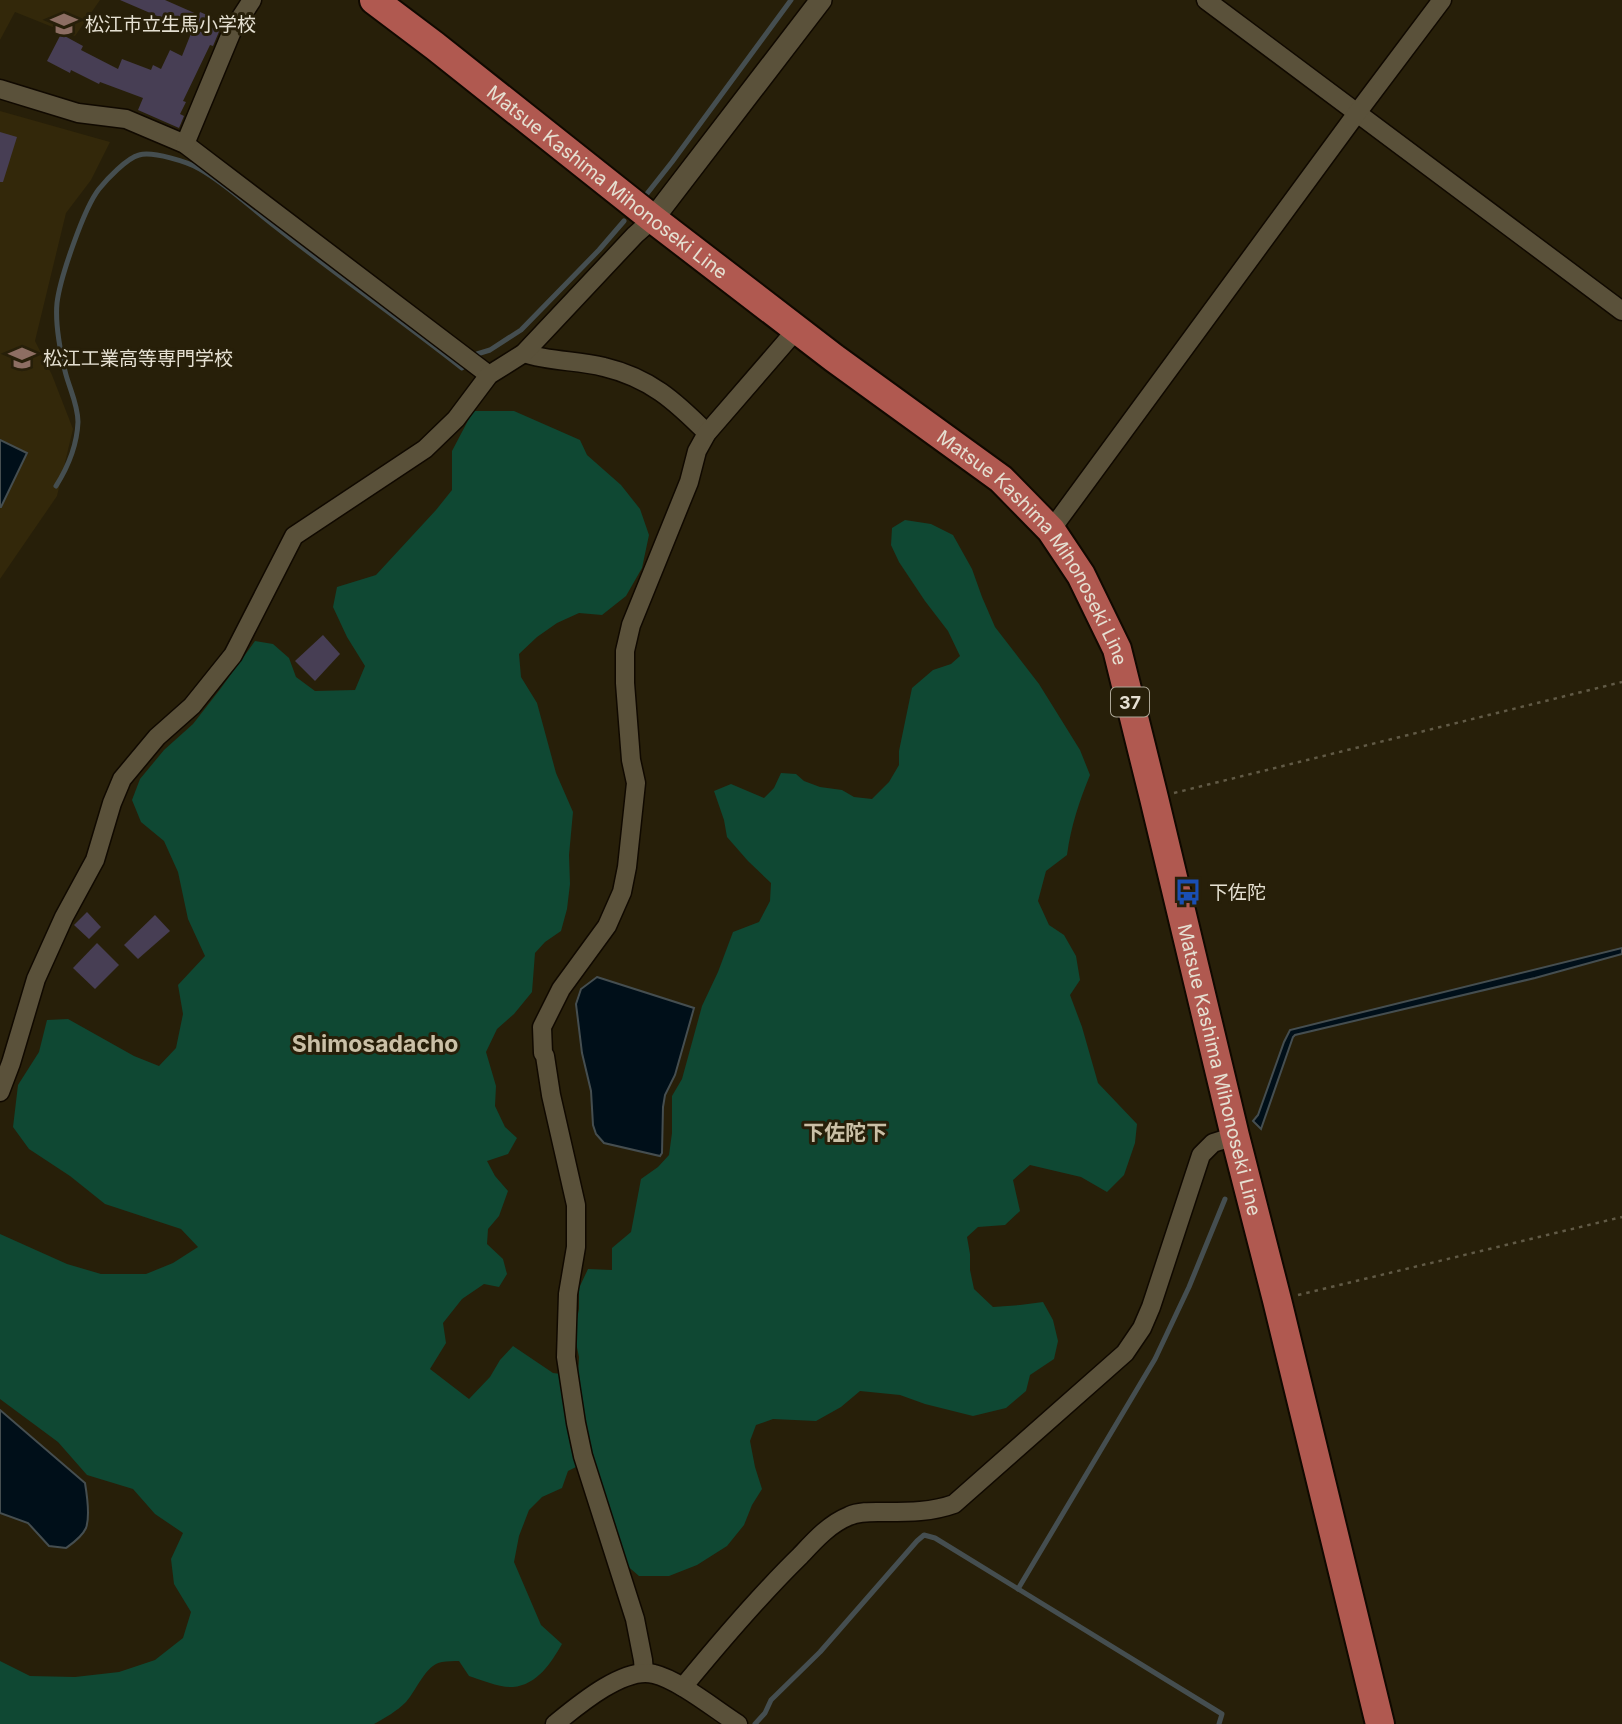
<svg xmlns="http://www.w3.org/2000/svg" width="1622" height="1724" font-family="Inter,'Noto Sans JP',sans-serif">
	<style>
		.built { fill: #33280a }
		.green { fill: #0f4833 }
		.water { fill: #000f19; stroke: #454e50; stroke-width: 2 }
		.lines { fill: none; stroke-linecap: round; stroke-linejoin: round }
		.stream { stroke: #454e50; stroke-width: 5 }
		.building { fill: #473e54 }
		.minor-casing { stroke: #100900; stroke-width: 21 }
		.tertiary-casing { stroke: #100900; stroke-width: 24 }
		.primary-casing { stroke: #100900; stroke-width: 32 }
		.path { stroke: #615a46; stroke-width: 2.5; stroke-dasharray: 3.5 5; stroke-linecap: butt }
		.minor { stroke: #5a513a; stroke-width: 18 }
		.tertiary { stroke: #5a513a; stroke-width: 21 }
		.primary { stroke: #b05950; stroke-width: 28 }
		.labels { text-anchor: middle; dominant-baseline: central; stroke-width: 6; stroke-linejoin: round; paint-order: stroke }
		.shield { fill: #271f09; stroke: #aca696; stroke-width: 2 }
		.shield-label { font-size: 18px; font-weight: bold; fill: #e5e0d2 }
		.poi-label { font-size: 19px; fill: #e5e0d2; stroke: #271f09; text-anchor: start }
		.street-label { font-size: 19px; fill: #e5e0d2; stroke: #271f09 }
		.neighbourhood-label { font-size: 21px; font-weight: bold; fill: #cac0a6; stroke: #271f09 }
		.quarter-label { font-size: 23px; font-weight: bold; fill: #cac0a6; stroke: #271f09 }
	</style>
	<rect width="100%" height="100%" fill="#271f09"/>
	<g class="built">
		<polygon points="0,0 100,0 75,36 15,12 0,40"/>
		<polygon points="0,111 110,142 91,180 66,213 35,341 52,375 73,429 57,496 0,579"/>
	</g>
	<path class="green" d="M473,411h41l66,29 7,15 34,30 19,24 9,26 -7,33 -16,28 -24,19 -23,-2 -22,10 -20,14 -18,17 2,23 16,26 19,70 17,39 -4,43 1,29 -3,25 -6,22 -16,11 -10,11 -3,39 -18,22 -17,15 -11,23 10,34 -1,20 10,21 12,11 -9,16 -21,7 8,15 13,15 -9,25 -11,13 -1,15 16,15 4,15 -8,13 -15,-3 -22,15 -19,24 3,20 -16,26 39,30 21,-22 10,-17 13,-14 40,27 25,3 1,-19 -5,-24 5,-24v-21l9,-19 24,1v-22l19,-16 10,-53 17,-12 11,-12 3,-22v-37l10,-17 20,-73 16,-34 15,-40 26,-10 11,-21 1,-18 -23,-22 -21,-24 -3,-17 -10,-29 17,-7 33,14 10,-10 7,-15 15,1 8,7 16,6 22,3 12,7 18,2 17,-17 10,-17v-14l13,-63 21,-18 18,-6 9,-8 -12,-25 -23,-30 -26,-39 -8,-17 1,-17 13,-8 26,4 22,11 19,34 10,28 13,30 44,57 41,66 10,25c-11,27 -19,51 -23,80l-21,16 -8,30 11,24 15,10 12,21 4,24 -10,15 12,32 16,56 39,41 -2,19 -11,32 -17,17 -26,-15 -51,-12 -17,15 7,31 -15,14 -27,2 -11,10 3,17v16l4,19 19,18 27,-2 23,-3 10,18 5,21 -4,18 -24,16 -4,16 -20,17 -33,8 -48,-12 -25,-9 -40,-4 -19,16 -25,14 -43,-2 -17,6 -6,16 5,26 7,22 -10,16 -8,20 -17,21 -30,19 -28,11h-30l-15,-13 -21,-76 -12,-24 -15,4 -8,4 -6,17 -20,9 -13,13 -10,26 -5,26 27,63 21,19c-11,19 -25,41 -49,43 -12,1 -32,-7 -44,-11l-10,-15c-5,0 -12,0 -17,1 -17,3 -25,28 -36,40 -9,9 -21,16 -32,22h-374v-63l30,15 45,1 44,-5 36,-12 28,-22 8,-26 -17,-28 -3,-25 12,-26 -28,-19 -22,-25 -46,-14 -29,-33 -58,-43v-165l67,30 34,10h45l27,-11 25,-16 -17,-18 -76,-25 -35,-28 -41,-27 -16,-22 5,-42 21,-33 8,-32 21,-1 66,37 25,10 17,-18 7,-34 -5,-29 27,-29 -17,-37 -10,-47 -14,-31 -23,-19 -9,-22 8,-21 24,-29 29,-26 28,-36 34,-47 18,3 16,14 7,19 19,14 40,-1 10,-24 -18,-29 -14,-30 4,-20 39,-12 60,-65 16,-20v-39z"/>
	<g class="water">
		<polygon points="0,440 27,453 1,507 0,507"/>
		<polygon points="1622,948 1622,954 1535,978 1295,1035 1293,1037 1261,1129 1253,1121 1258,1115 1284,1042 1290,1030"/>
		<polygon points="597,977 694,1008 675,1075 665,1095 663,1107 662,1153 660,1156 604,1143 596,1134 593,1125 591,1091 582,1053 576,1004 581,989"/>
		<path d="M0,1410l85,73c2,12 5,34 1,45 -4,9 -13,15 -20,20l-17,-2 -21,-23 -28,-10z"/>
	</g>
	<g class="lines">
		<g class="stream">
			<polyline points="642,200 672,162 791,0"/>
			<path d="M56,486c12,-19 21,-41 22,-64 0,-18 -9,-34 -13,-51 -5,-21 -10,-47 -8,-68 3,-25 27,-95 42,-114 8,-10 28,-31 40,-34 14,-4 49,7 61,14 28,16 51,39 76,58 61,48 125,93 186,141l15,-14 13,-4 31,-20 78,-80 25,-29"/>
			<polyline points="1018,1589 1155,1359 1189,1287 1225,1199"/>
			<polyline points="755,1724 765,1713 771,1700 820,1652 917,1541 924,1535 935,1538 1222,1714 1219,1724"/>
		</g>
	</g>
	<g class="building">
		<polygon points="120,0 165,0 199,15 200,12 223,22 213,46 210,45 183,101 186,102 180,114 184,116 179,128 138,110 143,98 100,82 99,84 71,70 70,73 47,61 61,34 83,46 81,50 118,69 122,59 151,70 153,65 161,69 170,50 182,56 192,31"/>
		<polygon points="0,132 17,137 3,182 0,182"/>
		<polygon points="323,635 340,654 315,681 295,661"/>
		<polygon points="87,912 101,927 89,939 74,925"/>
		<polygon points="155,915 170,931 138,959 124,945"/>
		<polygon points="97,943 119,965 95,989 73,968"/>
	</g>
	<g class="lines">
		<g class="minor-casing">
			<g id="minor">
				<polyline points="1206,0 1622,311"/>
				<polyline points="0,89 78,113 126,119 185,144 489,375"/>
				<polyline points="185,144 232,31 252,0"/>
				<path d="M524,353c26,9 54,7 80,14 46,11 71,34 103,66"/>
				<polyline points="1051,530 1357,113 1442,0"/>
				<polyline points="0,1092 11,1063 36,979 64,917 95,860 112,803 122,779 157,737 192,706 233,655 294,536 425,449 456,419 489,375 524,353 635,235 653,219"/>
				<polyline points="644,1672 643,1660 635,1619 583,1456 576,1423 566,1357 568,1294 576,1247 576,1205 551,1095 545,1056 543,1053 542,1027 561,989 607,926 622,892 627,867 636,783 631,760 625,683 625,651 631,625 689,482 697,451 707,433 797,329"/>
				<path d="M683,1687c37,-45 75,-90 117,-131 14,-15 29,-32 49,-40 11,-5 25,-4 37,-4 23,0 46,0 68,-8l171,-151 17,-25 9,-21 50,-152 12,-12 22,-7"/>
				<path d="M555,1724c22,-18 69,-58 99,-50 25,6 62,36 84,50"/>
			</g>
		</g>
		<g class="tertiary-casing">
			<polyline id="tertiary" points="653,219 821,0"/>
		</g>
		<g class="primary-casing">
			<g id="primary">
				<path id="s1" d="M374,0l61,46 218,173 181,139 167,121 50,51 30,45 36,74 37,149 81,338 42,164 103,424"/>
			</g>
		</g>
		<g class="path">
			<polyline points="1174,793 1622,682"/>
			<polyline points="1298,1295 1622,1217"/>
		</g>
		<use href="#minor" class="minor"/>
		<use href="#tertiary" class="tertiary"/>
		<use href="#primary" class="primary"/>
	</g>
	<defs>
		<g id="school-bare" transform="scale(2.1)"><path d="M0-5L7-2L0 1L-7-2ZM-4 1L0 2.5L4 1V4Q0 6-4 4Z" fill="#8d6e63" stroke="#271f09" stroke-width="2.5" paint-order="stroke"/></g>
		<g id="university-bare" transform="scale(2.1)"><path d="M0-5L7-2L0 1L-7-2ZM-4 1L0 2.5L4 1V4Q0 6-4 4Z" fill="#8d6e63" stroke="#271f09" stroke-width="2.5" paint-order="stroke"/></g>
		<g id="bus-bare" transform="scale(2.1)"><path d="M-5-6H5V4H4V6H2V4H-2V6H-4V4H-5ZM-3.5-4V0h7V-4ZM-3.5 1.2v1.5H-2V1.2ZM2 1.2v1.5H3.5V1.2Z" fill="#1a4fb4" stroke="#271f09" stroke-width="2.5" paint-order="stroke"/></g>
	</defs>
	<g fill-rule="evenodd">
		<use href="#school-bare" x="64" y="24"/>
		<use href="#university-bare" x="22" y="358"/>
		<use href="#bus-bare" x="1188" y="892"/>
	</g>
	<g class="labels">
		<rect class="shield" x="1111" y="687.5" width="38" height="29" rx="5"/>
		<g class="shield-label">
			<text x="1130" y="702">37</text>
		</g>
		<g class="poi-label">
			<text x="85" y="24">松江市立生馬小学校</text>
			<text x="43" y="358">松江工業高等専門学校</text>
			<text x="1209" y="892">下佐陀</text>
		</g>
		<g class="street-label">
			<text stroke="none"><textPath href="#s1" startOffset="296">Matsue Kashima Mihonoseki Line</textPath></text>
			<text stroke="none"><textPath href="#s1" startOffset="863">Matsue Kashima Mihonoseki Line</textPath></text>
			<text stroke="none"><textPath href="#s1" startOffset="1430">Matsue Kashima Mihonoseki Line</textPath></text>
		</g>
		<g class="neighbourhood-label">
			<text x="845" y="1132">下佐陀下</text>
		</g>
		<g class="quarter-label">
			<text x="375" y="1044">Shimosadacho</text>
		</g>
	</g>
</svg>
